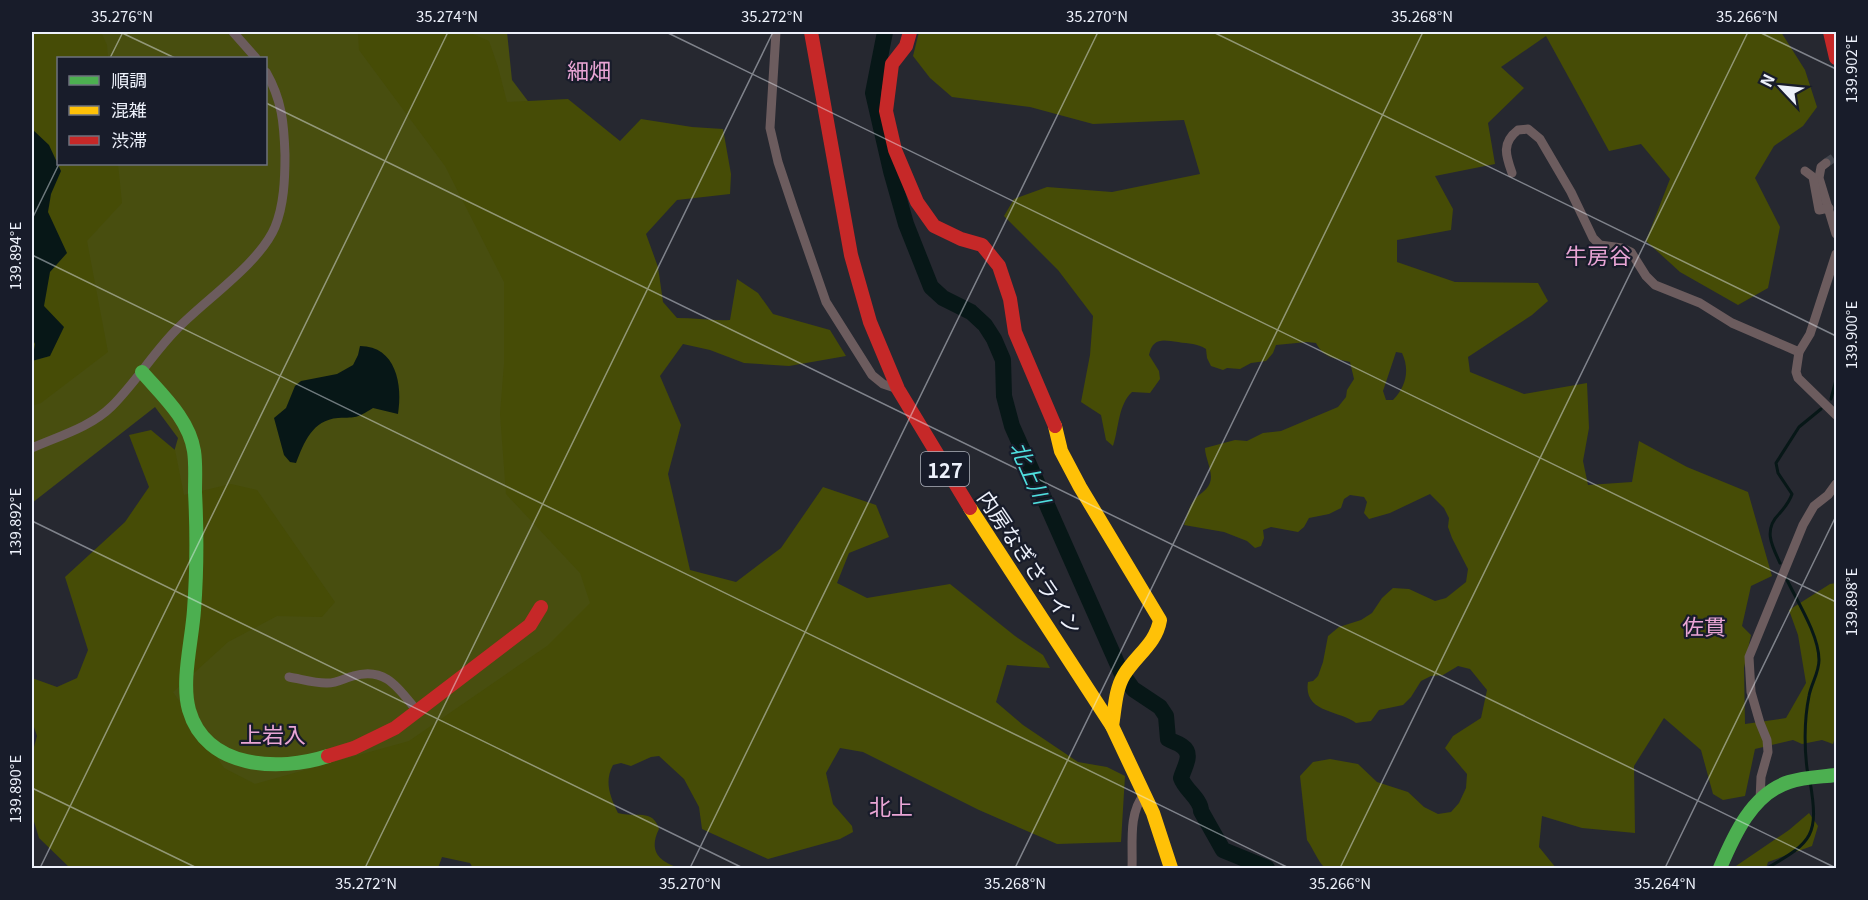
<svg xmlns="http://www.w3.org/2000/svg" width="1868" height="900" font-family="Georgia,'Noto Sans JP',serif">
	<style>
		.green { fill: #484e0f; fill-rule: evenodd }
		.forest { fill: #464c06; fill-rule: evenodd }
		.water { fill: #071717 }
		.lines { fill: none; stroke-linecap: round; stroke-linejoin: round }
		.stream { stroke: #071717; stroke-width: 3 }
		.river { stroke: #071717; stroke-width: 16 }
		.street-tunnel { stroke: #44464e; stroke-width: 9; stroke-dasharray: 9 4.5; stroke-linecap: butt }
		.street { stroke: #6c5c5e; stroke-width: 9 }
		.fast { stroke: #4caf50; stroke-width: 14 }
		.slow { stroke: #ffc107; stroke-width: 14 }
		.jam { stroke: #c62828; stroke-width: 14 }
		.ticks { fill: none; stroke: #edf1fb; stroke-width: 1.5; stroke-opacity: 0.45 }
		.labels { text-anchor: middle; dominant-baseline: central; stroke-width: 4.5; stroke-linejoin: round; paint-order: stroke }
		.shield { fill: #181c2a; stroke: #adb1bc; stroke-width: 1.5 }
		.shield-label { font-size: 20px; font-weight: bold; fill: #edf1fb }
		.street-label { font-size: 21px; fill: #edf1fb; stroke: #181c2a }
		.neighbourhood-label { font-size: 22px; fill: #e9a5d5; stroke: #181c2a }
		.water-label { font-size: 22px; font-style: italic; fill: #4fdede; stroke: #181c2a }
		.neatline { fill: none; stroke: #edf1fb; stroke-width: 2 }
		.ticks-label { font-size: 15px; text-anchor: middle; fill: #edf1fb }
	</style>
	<rect width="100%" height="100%" fill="#262830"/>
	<path class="green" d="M32,32h475l5,48 34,45 85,498 -455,245 -22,-346 24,-84 -23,-31 -123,96zM58,58h208v106h-208z"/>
	<g class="forest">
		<polygon points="32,32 101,32 107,45 108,58 58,58 58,164 118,164 122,203 87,241 108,352 41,403 32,406 32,361 50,356 44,306 50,272 67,253 48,212 51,194 61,171 49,145 32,129"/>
		<path d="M358,32h110l21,9 9,26 9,35 61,-3 52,42 21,-22 51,8 31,2 8,45 -1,20 -53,6 -31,34 12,33 5,35 14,16c18,0 35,3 53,2l7,-41 21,14 15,21 57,16 16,26 -57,10 -45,-3 -34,-13 -27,-6 -23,32 21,49 -13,49 22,96 46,12 45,-34 42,-61 53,18 13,32 -40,16 -12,30 30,15 83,-14 65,52 28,19 7,13 -43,-3 -11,37 27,23 55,37 29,5 18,9 -4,66 -64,2 -78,-34 -116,-58 -23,-4 -14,25 7,31 19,22 1,6 -13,7 -72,20 -66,-30 -3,-22 -15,-28 -25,-23 -8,1 -20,9 -10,-3 -8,2c-9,17 -3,31 5,48 17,5 35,-5 41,16 -11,22 0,33 21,39h-207l-3,-5 -28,-6 -4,11h-368l-31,-30 -7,-23v-61l5,-18 -5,-15v-43l25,9 20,-9 11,-28 -23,-73 60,-55 24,-35 -20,-52 22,-5 24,20 9,45 47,-11 26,6 78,112 -13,15 -45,-1 -49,26 -55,50 51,76 31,16 154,-43 138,-95 43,-43 -10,-30 -74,-79 -6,-80 4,-50v-82l-59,-116 -86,-116z"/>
		<path d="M919,32h862l24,38 12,37 -14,19 -29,20 -19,32 25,49 -12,61 -30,17 -58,-33 -34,-31 24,-62 -29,-35 -32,7 -63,-115 -45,31 23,21 -36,35 7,41 -60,12 18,33 -2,21 -54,10v22l58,20 83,1 10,18 -16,14 -64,42 2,15 54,22 63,-11 2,45 -6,33 5,24 44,-3 7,-41 48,26 61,25 24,84 -21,10 -9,40 9,9 -7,33 1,56 41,-6 20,-35 -8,-48 -9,-25 41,-26 6,-1v151l-3,10 -11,-4 -20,4 -9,-4 -38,9 -10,47 -22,4 -10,-6 -12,-44 -37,-32 -30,48 1,67 -53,-5 -40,-12 -3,31 17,21h-231c-8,-8 -11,-18 -18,-28l-7,-64 13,-14 17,-3 28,5 19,18 31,10 16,15 14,7 13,-2 8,-9 7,-15 1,-14 -22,-26 8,-12 28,-18 6,-28 -17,-21 -12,-3 -15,9 -12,1 -10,5 -10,16 -8,8 -24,5 -8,11 -15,2c-17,-13 -53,-10 -48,-41l5,-1 5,-5 5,-14 5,-26 11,-9 22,-7 11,-7 10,-15 11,-10 16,1 26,12 11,-3 20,-16 2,-13 -16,-31 -4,-11 1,-9 -5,-10 -14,-14 -40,19 -21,6 -5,-6 3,-11 -3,-5 -14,-2 -6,4 -3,9 -12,6 -20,4 -5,9 -6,5 -27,-5 -8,3 1,8 -3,8 -6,2 -8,-7 -23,-9 -40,-7c3,-9 5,-19 11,-26 4,-5 11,-8 14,-14 6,-11 -4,-26 -4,-37l30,-8 12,1 16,-8 18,-2 57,-24 8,-10 1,-7 7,-11 -4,-17c-16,-4 -26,-4 -34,-19l-9,-1 -31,3 -3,8 -7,8 -15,2 -11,6 -13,-1 -4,2 -12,-4 -4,-8 -1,-9c-9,-6 -17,-5 -28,-7 -15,-2 -25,-5 -29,13l10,16 1,8 -10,14 -18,-1c-14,13 -13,36 -19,54l-7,-6 -5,-25 -20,-13 9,-47 3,-39 -35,-46 -54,-54 10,-17 33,-12 65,5 88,-18 -16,-54 -91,4 -63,-17 -78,-10 -22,-19 -17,-22zM1396,352l6,1c8,17 4,34 -9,47h-7l-3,-9z"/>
		<polygon points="1809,813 1818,826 1812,846 1768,862 1766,868 1733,868 1789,830"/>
	</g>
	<g class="water">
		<polygon points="32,129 49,145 61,171 51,194 48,212 67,253 50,272 44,306 64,327 50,356 32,361 35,344 32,338"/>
		<path d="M360,346c36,0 43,39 38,68l-25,-6c-18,11 -15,9 -35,10 -26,2 -34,25 -42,45l-6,-1 -6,-7 -10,-37 12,-10 9,-22 6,-5 36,-7 16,-9 5,-10z"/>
	</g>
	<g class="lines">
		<g class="stream">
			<polyline points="1831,399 1836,380"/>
			<path d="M1780,563c-8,-17 -17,-33 -1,-49 6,-7 10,-11 13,-20l-14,-21 -2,-10 23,-36 22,-18"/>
			<path d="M1786,578c11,23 33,57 33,82 0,13 -8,24 -10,36 -5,24 -5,55 -1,79"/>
			<path d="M1767,868c46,-26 52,-33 43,-87"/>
		</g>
		<path class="river" d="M885,32l-12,61 18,78 15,53 25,63 12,11 28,14 14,13 9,14 9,21 1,36 8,30 109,246 12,17 27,18 6,9 2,23c5,3 10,4 14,7 12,8 2,21 -1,32 4,12 20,21 20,33l22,39 44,18"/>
		<polyline class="street-tunnel" points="1826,163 1836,156"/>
		<g class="street">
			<polyline points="233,32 256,58"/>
			<polyline points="776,32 770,128 778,162 793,207 826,302 872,375 883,384 898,389"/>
			<polyline points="1826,163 1821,167 1819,178 1836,234"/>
			<polyline points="1805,171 1813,177 1819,210 1829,208"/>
			<path d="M1512,173c-6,-17 -11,-30 6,-43l10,-1 12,10 31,53 22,46 7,7 22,3 9,4 15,24 9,9 45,18 32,20 67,29"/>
			<polyline points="1836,254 1810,334 1799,352 1796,372 1798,378 1836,415"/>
			<path d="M32,448c27,-12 59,-21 80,-42 24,-24 42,-54 65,-77 28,-29 83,-66 98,-102 9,-22 10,-48 10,-72 -1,-32 -3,-55 -19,-83"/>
			<path d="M289,677c12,2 25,6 37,6 9,1 19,-5 27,-7 33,-10 46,13 64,35"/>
			<polyline points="1760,801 1761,777 1768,752 1767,740 1760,723 1751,692 1749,657 1803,525 1814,506 1828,495 1836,484"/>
			<path d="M1132,868c1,-23 -4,-55 12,-73"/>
		</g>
		<g class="fast">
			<path d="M142,372c20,23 47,47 52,79 2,13 1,27 1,41 2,39 2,79 -1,118 -2,31 -13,71 -5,100 17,59 90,62 139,46"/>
			<path d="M1720,868c14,-33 32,-74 69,-86 15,-5 31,-5 47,-7"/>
		</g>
		<g class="slow">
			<path d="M1055,426l6,25 19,36 80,133c-4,24 -24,35 -36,55 -9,15 -9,34 -12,51"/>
			<polyline points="970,508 1112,726 1153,813 1171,868"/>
		</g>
		<g class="jam">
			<polyline points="811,32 851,255 870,322 898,389 970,508"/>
			<polyline points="910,32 906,46 892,64 886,111 895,150 917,202 934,226 961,239 982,245 999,266 1010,299 1015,332 1055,426"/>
			<polyline points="1830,32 1836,58"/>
			<polyline points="328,756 354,748 395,728 530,625 541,607"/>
		</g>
	</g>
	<path class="ticks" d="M120,32l55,26M666,32l1170,570M1213,32l623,304M1759,32l77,37M110,58l13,-26M266,103l1570,765M32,219l27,-55M32,255l1257,613M32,521l711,347M32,788l165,80M40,868l408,-836M365,868l408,-836M690,868l408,-836M1015,868l408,-836M1340,868l408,-836M1665,868l171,-352"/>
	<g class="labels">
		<rect class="shield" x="921" y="452" width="48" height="34" rx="4.5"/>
		<g class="shield-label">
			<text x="945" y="469">127</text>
		</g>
		<g class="street-label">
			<text transform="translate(1031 562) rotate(56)">内房なぎさライン</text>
		</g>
		<g class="neighbourhood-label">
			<text x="589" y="69">細畑</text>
			<text x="1598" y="254">牛房谷</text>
			<text x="1704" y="625">佐貫</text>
			<text x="273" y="733">上岩入</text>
			<text x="891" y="805">北上</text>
		</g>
		<g class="water-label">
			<text transform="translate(1032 472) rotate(66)">北上川</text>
		</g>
	</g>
	<rect width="1868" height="900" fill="none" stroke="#181c2a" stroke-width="66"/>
	<rect x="57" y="57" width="210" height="108" fill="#181c2a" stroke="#6d717e" stroke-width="1.5"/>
	<rect x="69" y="76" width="30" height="9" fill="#4caf50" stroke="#6d717e" stroke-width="1.5"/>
	<text x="111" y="87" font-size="18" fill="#edf1fb">順調</text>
	<rect x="69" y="106" width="30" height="9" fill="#ffc107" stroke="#6d717e" stroke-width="1.5"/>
	<text x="111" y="117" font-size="18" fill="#edf1fb">混雑</text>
	<rect x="69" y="136" width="30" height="9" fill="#c62828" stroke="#6d717e" stroke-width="1.5"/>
	<text x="111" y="147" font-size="18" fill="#edf1fb">渋滞</text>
	<g transform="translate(1781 87) rotate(296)" stroke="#181c2a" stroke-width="4.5" paint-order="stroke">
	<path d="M0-4.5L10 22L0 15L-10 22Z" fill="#edf1fb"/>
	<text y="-9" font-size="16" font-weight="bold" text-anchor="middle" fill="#edf1fb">N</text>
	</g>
	<rect x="33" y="33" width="1802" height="834" class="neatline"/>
	<g class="ticks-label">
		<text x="122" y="22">35.276°N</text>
		<text x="447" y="22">35.274°N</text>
		<text x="772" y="22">35.272°N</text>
		<text x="1097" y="22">35.270°N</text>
		<text x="1422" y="22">35.268°N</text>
		<text x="1747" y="22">35.266°N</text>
		<text transform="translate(1852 69) rotate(-90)" y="5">139.902°E</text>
		<text transform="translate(16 256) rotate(-90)" y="5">139.894°E</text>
		<text transform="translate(1852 335) rotate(-90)" y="5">139.900°E</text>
		<text transform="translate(16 522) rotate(-90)" y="5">139.892°E</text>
		<text transform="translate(1852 602) rotate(-90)" y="5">139.898°E</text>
		<text transform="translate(16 789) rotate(-90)" y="5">139.890°E</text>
		<text x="366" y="889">35.272°N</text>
		<text x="690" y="889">35.270°N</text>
		<text x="1015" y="889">35.268°N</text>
		<text x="1340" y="889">35.266°N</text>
		<text x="1665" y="889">35.264°N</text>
	</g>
</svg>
